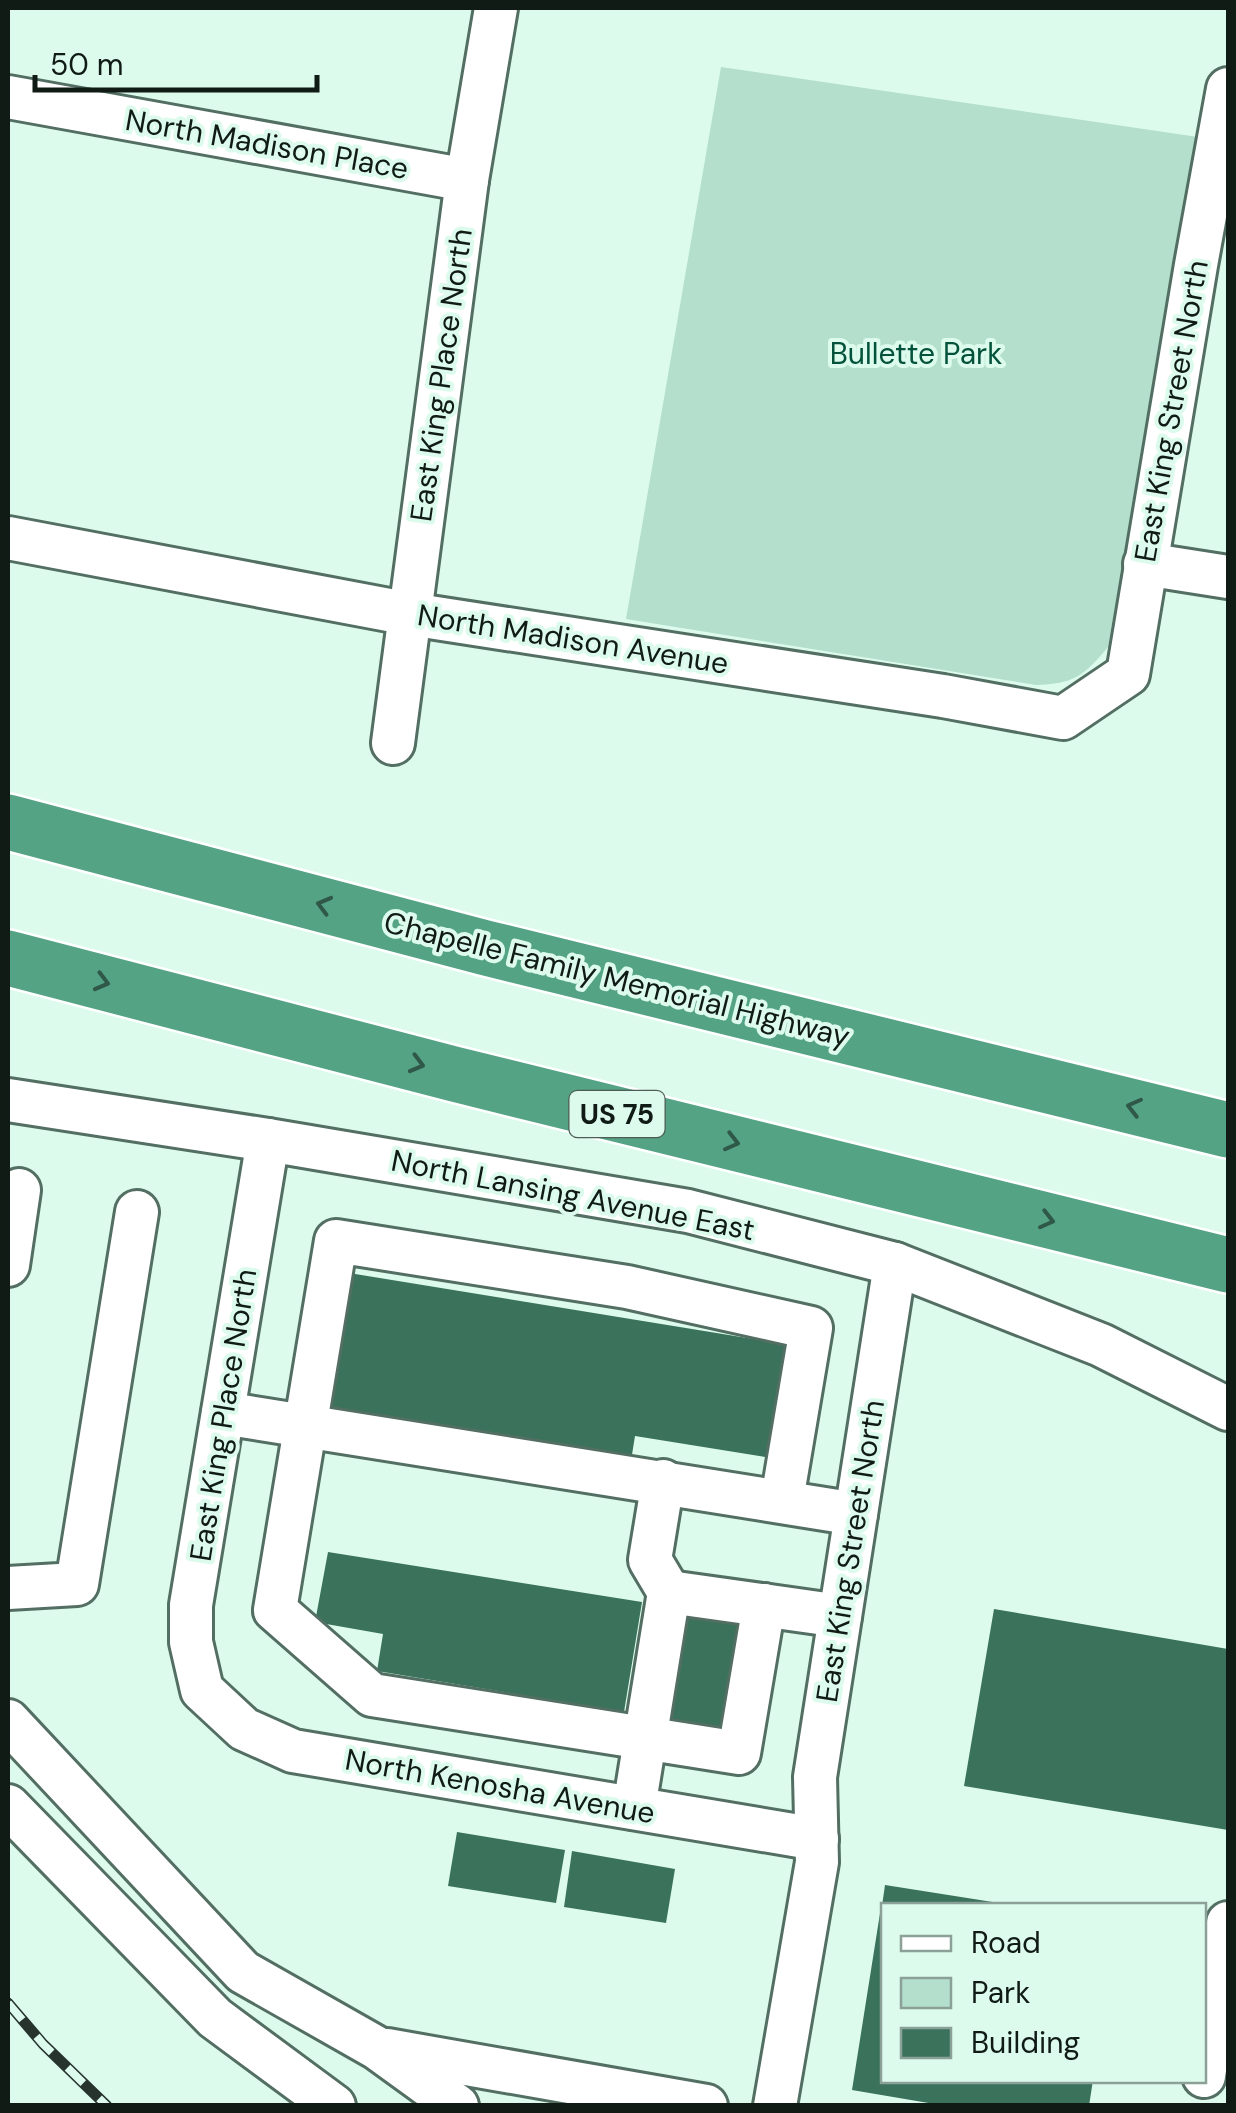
<svg xmlns="http://www.w3.org/2000/svg" width="1236" height="2113" font-family="'DM Sans',sans-serif">
	<style>
		.green { fill: #b3dfcc }
		.building { fill: #3b725c }
		.lines { fill: none; stroke-linecap: round; stroke-linejoin: round }
		.minor-casing { stroke: #536e62; stroke-width: 48 }
		.highway-casing { stroke: #fff; stroke-width: 60 }
		.minor { stroke: #fff; stroke-width: 42 }
		.highway { stroke: #54a384; stroke-width: 55 }
		.rail-casing { stroke: #27342e; stroke-width: 11 }
		.rail { stroke: #ddfbed; stroke-width: 8; stroke-dasharray: 22; stroke-linecap: butt }
		.oneway { stroke: #2f5848 }
		.labels { text-anchor: middle; dominant-baseline: central; stroke-width: 8; stroke-linejoin: round; paint-order: stroke }
		.shield { fill: #ddfbed; stroke: #4e5e56; stroke-width: 2.5 }
		.shield-label { font-size: 28px; font-weight: bold; fill: #101b16 }
		.street-label { font-size: 30px; fill: #101b16; stroke: #ddfbed }
		.park-label { font-size: 30px; fill: #04523b; stroke: #ddfbed }
	</style>
	<rect width="100%" height="100%" fill="#ddfbed"/>
	<path class="green" d="M721,67l477,70 -90,510c-24,29 -35,37 -72,38l-410,-66z"/>
	<g class="building">
		<polygon points="349,1273 790,1345 771,1458 635,1436 631,1461 325,1411"/>
		<polygon points="328,1552 642,1602 624,1712 377,1671 383,1634 315,1622"/>
		<polygon points="994,1609 1228,1649 1228,1830 964,1786"/>
		<polygon points="683,1616 744,1626 725,1731 665,1721"/>
		<polygon points="457,1832 565,1850 556,1903 448,1886"/>
		<polygon points="572,1851 675,1869 666,1923 564,1907"/>
		<polygon points="885,1885 999,1903 999,1906 882,1906"/>
		<polygon points="881,1907 884,2080 1093,2080 1089,2106 946,2106 852,2090"/>
	</g>
	<g class="lines">
		<g class="minor-casing">
			<g id="minor">
				<polyline points="8,97 467,180"/>
				<polyline points="8,538 410,614 943,696 1063,718 1128,674 1196,265 1228,89"/>
				<polyline points="1145,564 1228,577"/>
				<polyline points="393,743 467,180 496,8"/>
				<polyline points="8,1100 268,1140 688,1211 895,1264 1101,1345 1228,1409"/>
				<polyline points="268,1140 191,1605 191,1642 202,1690 244,1729 293,1751 817,1839"/>
				<polyline points="8,1265 19,1190"/>
				<polyline points="223,1413 856,1514"/>
				<polyline points="8,1588 77,1584 137,1212"/>
				<polyline points="669,1592 840,1616"/>
				<polyline points="764,1605 739,1753 372,1695 275,1610 336,1241 627,1287 811,1328 782,1500"/>
				<polyline points="8,1721 243,1972 377,2048 457,2106"/>
				<polyline points="8,1806 215,2018 334,2106"/>
				<polyline points="634,1808 669,1592 650,1560 663,1481"/>
				<polyline points="387,2050 706,2106"/>
				<polyline points="1204,2076 1228,1923"/>
				<polyline points="775,2106 817,1862 815,1777 895,1264"/>
			</g>
		</g>
		<g class="highway-casing">
			<g id="highway">
				<polyline points="8,822 486,948 1228,1130"/>
				<polyline points="8,958 454,1074 1228,1265"/>
			</g>
		</g>
		<use href="#minor" class="minor"/>
		<use href="#highway" class="highway"/>
		<g class="rail-casing">
			<polyline id="rail" points="8,2003 43,2044 107,2106"/>
		</g>
		<use href="#rail" class="rail"/>
	</g>
	<defs><path id="oneway-chevron" d="M-2-3.5L2.5 0L-2 3.5" fill="none" stroke-width="1.6" stroke-linecap="round" stroke-linejoin="round" transform="scale(2.5)"/></defs>
	<g class="oneway">
		<use href="#oneway-chevron" transform="translate(324 905) rotate(-165)"/>
		<use href="#oneway-chevron" transform="translate(102 982) rotate(15)"/>
		<use href="#oneway-chevron" transform="translate(417 1064) rotate(15)"/>
		<use href="#oneway-chevron" transform="translate(1134 1107) rotate(-166)"/>
		<use href="#oneway-chevron" transform="translate(732 1142) rotate(14)"/>
		<use href="#oneway-chevron" transform="translate(1047 1220) rotate(14)"/>
	</g>
	<g class="labels">
		<rect class="shield" x="569.5" y="1091" width="95" height="46" rx="8"/>
		<g class="shield-label">
			<text x="617" y="1114">US 75</text>
		</g>
		<g class="street-label">
			<text transform="translate(267 144) rotate(10)">North Madison Place</text>
			<text transform="translate(441 375) rotate(-82)">East King Place North</text>
			<text transform="translate(1171 411) rotate(-80)">East King Street North</text>
			<text transform="translate(573 639) rotate(9)">North Madison Avenue</text>
			<text transform="translate(617 979) rotate(14)">Chapelle Family Memorial Highway</text>
			<text transform="translate(573 1195) rotate(11)">North Lansing Avenue East</text>
			<text transform="translate(223 1415) rotate(-81)">East King Place North</text>
			<text transform="translate(850 1551) rotate(-81)">East King Street North</text>
			<text transform="translate(500 1786) rotate(10)">North Kenosha Avenue</text>
		</g>
		<g class="park-label">
			<text x="916" y="353">Bullette Park</text>
		</g>
	</g>
	<rect width="1236" height="2113" fill="none" stroke="#101b16" stroke-width="20"/>
	<rect x="881" y="1903" width="325" height="180" fill="#ddfbed" stroke="#8ba197" stroke-width="2.5"/>
	<rect x="901" y="1936" width="50" height="15" fill="#ffffff" stroke="#8ba197" stroke-width="2.5"/>
	<text x="971" y="1953" font-size="30" fill="#101b16">Road</text>
	<rect x="901" y="1978" width="50" height="30" fill="#b3dfcc" stroke="#8ba197" stroke-width="2.5"/>
	<text x="971" y="2003" font-size="30" fill="#101b16">Park</text>
	<rect x="901" y="2028" width="50" height="30" fill="#3b725c" stroke="#8ba197" stroke-width="2.5"/>
	<text x="971" y="2053" font-size="30" fill="#101b16">Building</text>
	<path d="M35 75v15h282v-15" fill="none" stroke="#101b16" stroke-width="5"/>
	<text x="50" y="75" font-size="30" fill="#101b16" stroke="#ddfbed" stroke-width="8" paint-order="stroke">50 m</text>
</svg>
